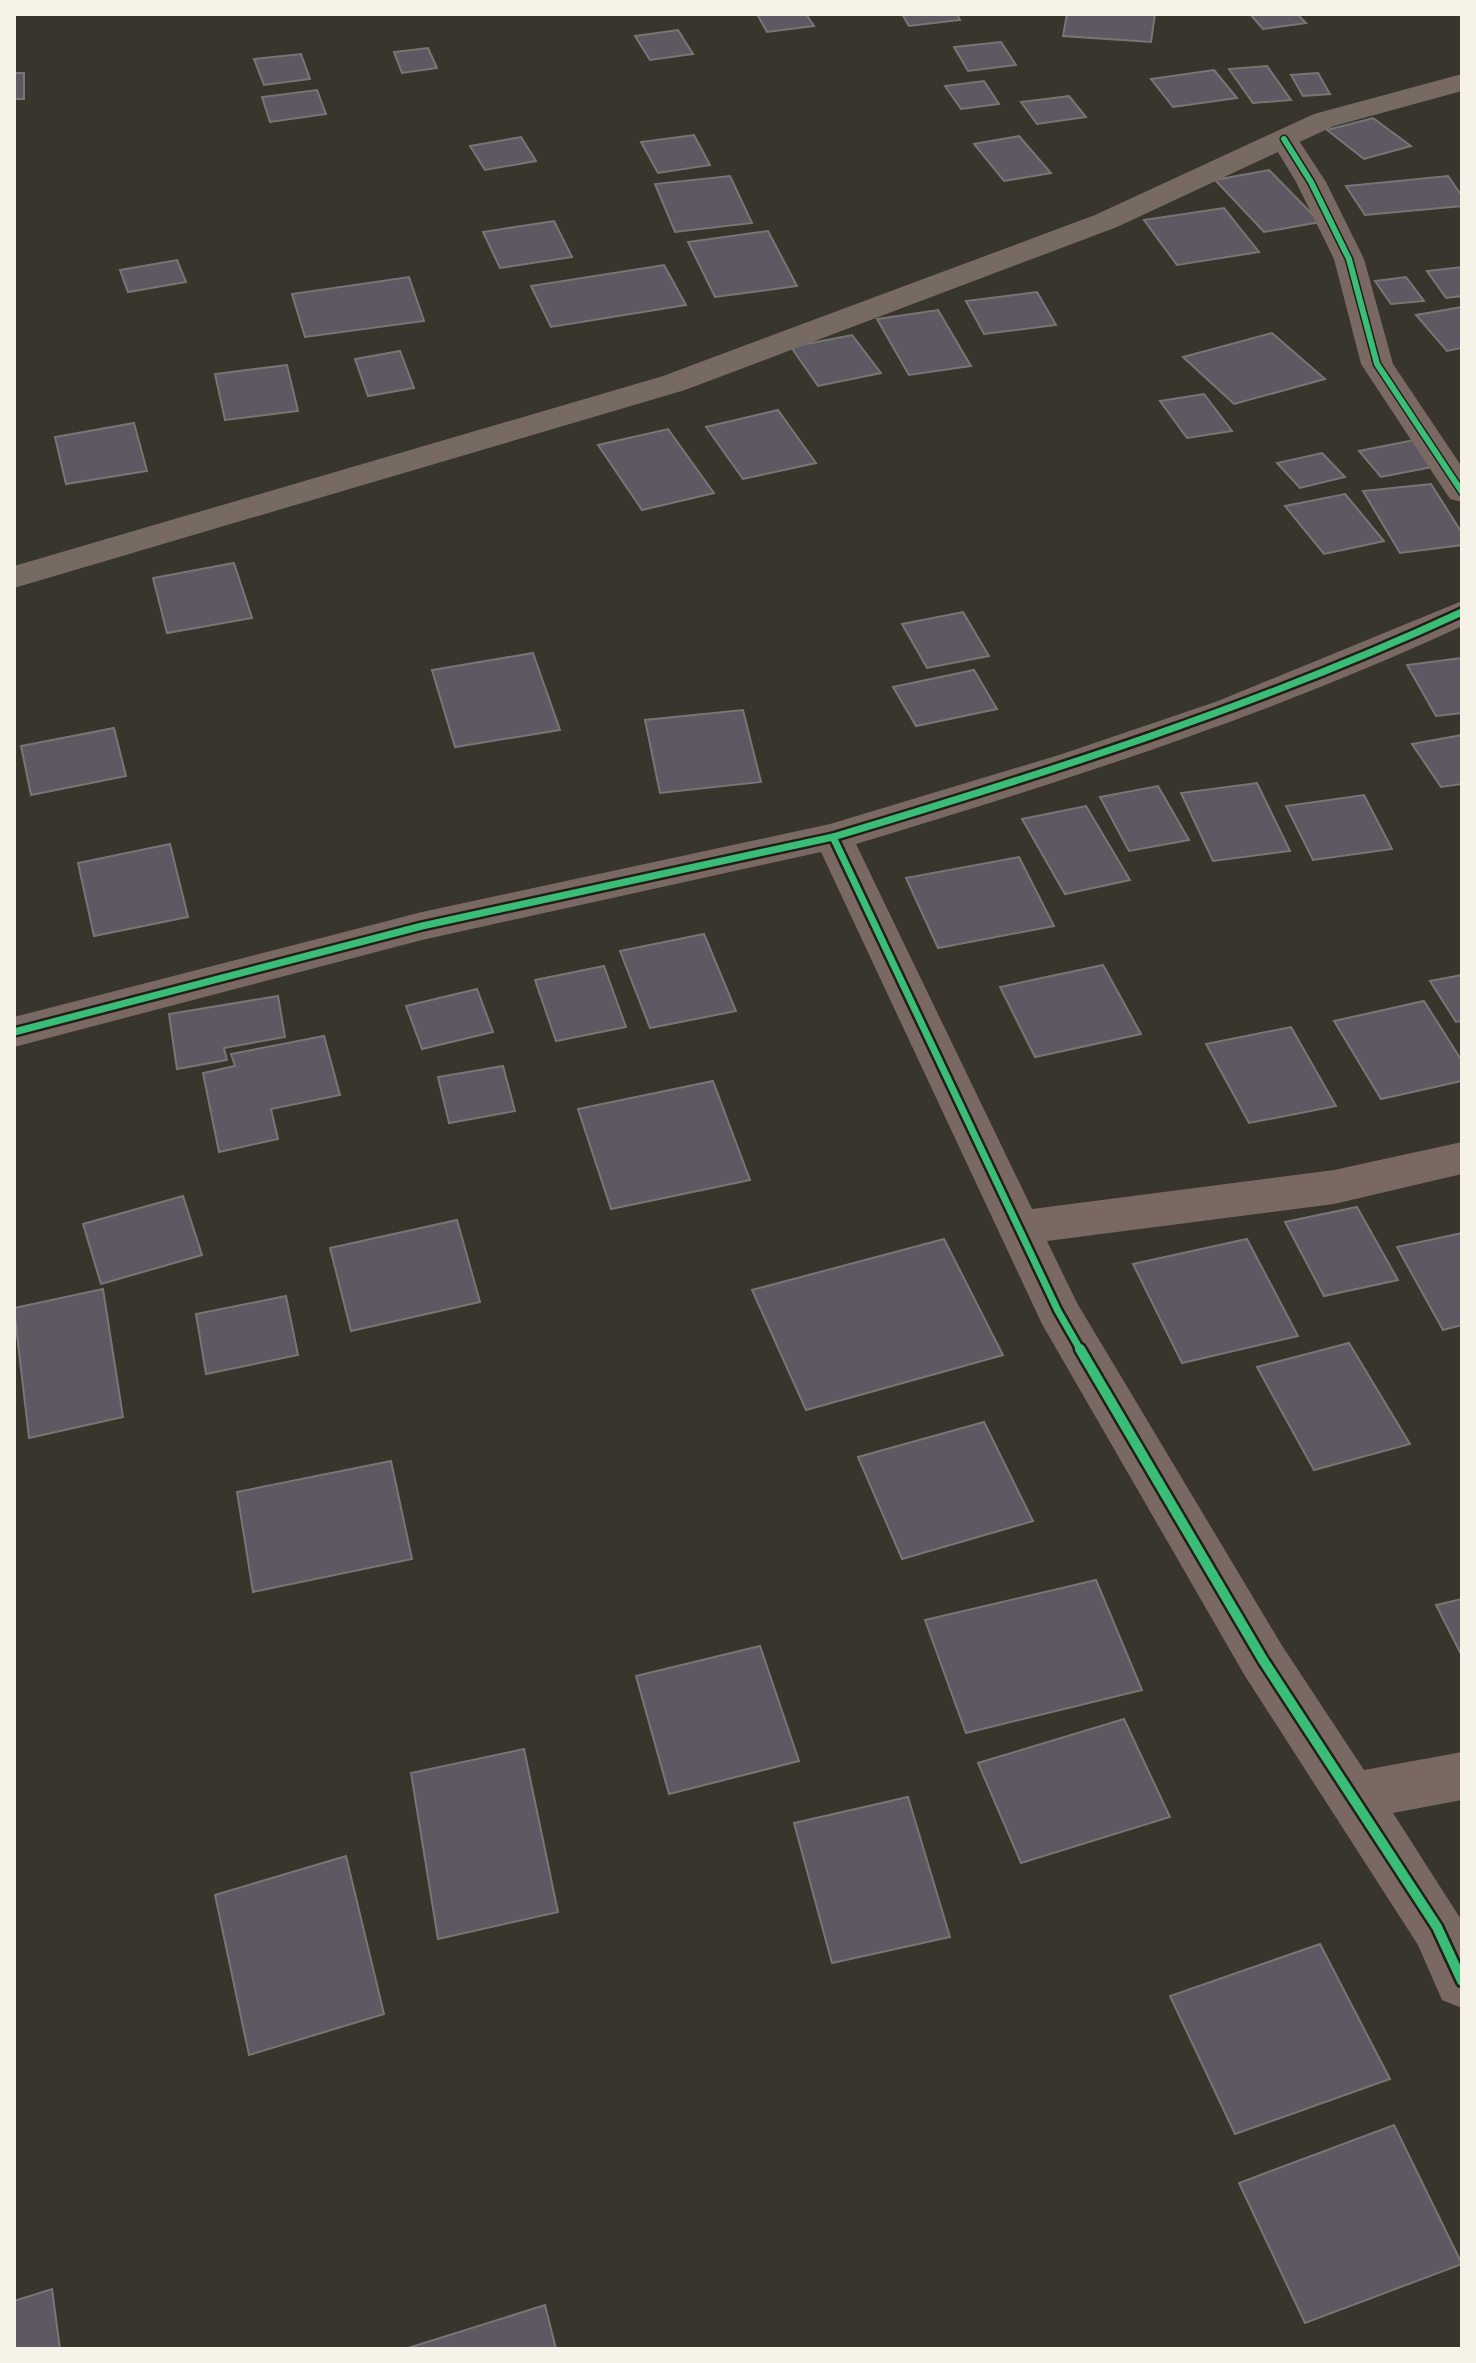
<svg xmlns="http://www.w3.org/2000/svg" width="1476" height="2363" font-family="'IBM Plex Sans',sans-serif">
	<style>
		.building { fill: #5d5862; stroke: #787575; stroke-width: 2 }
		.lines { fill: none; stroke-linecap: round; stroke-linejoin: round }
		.minor { fill: #796962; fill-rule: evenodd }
		.major { fill: #776a62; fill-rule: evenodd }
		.cycleway-far2-casing { stroke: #211f17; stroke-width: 9 }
		.cycleway-far1-casing { stroke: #211f17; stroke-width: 12 }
		.cycleway-casing { stroke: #211f17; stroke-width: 15 }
		.cycleway-far2 { stroke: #3abd76; stroke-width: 6 }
		.cycleway-far1 { stroke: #3abd76; stroke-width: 7 }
		.cycleway { stroke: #3abd76; stroke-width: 10 }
	</style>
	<rect width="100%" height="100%" fill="#38352c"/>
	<g class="building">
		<polygon points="757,14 806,14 814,26 767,32"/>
		<polygon points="902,14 957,14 960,20 909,26"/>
		<polygon points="1067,14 1155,14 1151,42 1063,36"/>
		<polygon points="1250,14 1297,14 1306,23 1263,29"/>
		<polygon points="678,30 693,54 650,60 635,36"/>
		<polygon points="1001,42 1016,65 968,71 954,47"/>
		<polygon points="428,48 437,68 402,73 394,52"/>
		<polygon points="301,54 310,79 264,85 254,59"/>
		<polygon points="1267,66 1291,100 1253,103 1229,69"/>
		<polygon points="1214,70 1237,98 1173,107 1151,79"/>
		<rect x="14" y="73" width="10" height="26"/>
		<polygon points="1318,73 1330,94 1303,96 1291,75"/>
		<polygon points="984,81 999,104 961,109 945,86"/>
		<polygon points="317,90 326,114 270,122 262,97"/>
		<polygon points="1069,96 1086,117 1037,124 1021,102"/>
		<polygon points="1373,118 1411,146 1364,159 1327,130"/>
		<polygon points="694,135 710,165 658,173 641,142"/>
		<polygon points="1019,136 1051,173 1004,181 974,144"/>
		<polygon points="521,137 536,161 485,170 470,146"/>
		<polygon points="1269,170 1320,222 1264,232 1215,180"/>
		<polygon points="730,176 752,223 675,232 655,184"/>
		<polygon points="1448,176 1462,196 1462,206 1365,215 1346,186"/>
		<polygon points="1224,208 1259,252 1177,265 1144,220"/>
		<polygon points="554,221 572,257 500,268 483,232"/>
		<polygon points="768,231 797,286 715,297 688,242"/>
		<polygon points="177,260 186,282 128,292 120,270"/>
		<polygon points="664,265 686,305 551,327 531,286"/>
		<polygon points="1462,267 1462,296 1446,298 1427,271"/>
		<polygon points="409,277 424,321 305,337 292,294"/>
		<polygon points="1406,277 1424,301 1391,304 1375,281"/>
		<polygon points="1037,292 1056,325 984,334 966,301"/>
		<polygon points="1462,307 1462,348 1447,351 1416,315"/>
		<polygon points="938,310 971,366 909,375 877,319"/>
		<polygon points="1272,333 1325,379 1234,404 1183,357"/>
		<polygon points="852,335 881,373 818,386 791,347"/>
		<polygon points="400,351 414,388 368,396 355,359"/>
		<polygon points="287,365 298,411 225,420 215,374"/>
		<polygon points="1204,394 1232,431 1187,438 1160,401"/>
		<polygon points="778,410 816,463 743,479 706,427"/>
		<polygon points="134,423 147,471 66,484 55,437"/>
		<polygon points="668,429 714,493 642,510 598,445"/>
		<polygon points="1414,440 1437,466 1381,477 1359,451"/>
		<polygon points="1322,453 1345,477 1300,488 1277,463"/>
		<polygon points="1431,484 1462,533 1462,545 1400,553 1363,491"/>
		<polygon points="1345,494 1384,541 1324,554 1285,506"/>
		<polygon points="234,563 252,618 167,633 153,578"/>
		<polygon points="963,612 989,656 927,668 902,624"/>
		<polygon points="533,653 560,730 455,747 432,670"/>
		<polygon points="1462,658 1462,713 1436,716 1407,665"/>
		<polygon points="974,670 997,709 916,726 893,687"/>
		<polygon points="743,710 761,782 660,793 645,720"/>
		<polygon points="114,728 126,776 31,795 21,746"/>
		<polygon points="1462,735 1462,784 1441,787 1412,744"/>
		<polygon points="1257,783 1290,851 1213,861 1181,793"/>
		<polygon points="1158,786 1189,840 1129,851 1100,797"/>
		<polygon points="1364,795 1392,849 1313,860 1286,806"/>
		<polygon points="1086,806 1130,880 1065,894 1022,819"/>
		<polygon points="170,844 188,917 94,936 78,863"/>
		<polygon points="1019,857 1054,926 938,948 906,878"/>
		<polygon points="704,934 736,1011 650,1028 620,951"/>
		<polygon points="1103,965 1141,1034 1035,1057 1000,987"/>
		<polygon points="604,966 626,1027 556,1041 535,980"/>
		<polygon points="1462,975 1462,1021 1456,1022 1430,981"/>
		<polygon points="477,989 493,1032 422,1049 406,1006"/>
		<polygon points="278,996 285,1037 224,1048 227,1060 177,1069 169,1014"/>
		<polygon points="1424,1001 1462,1061 1462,1081 1381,1099 1334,1021"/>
		<polygon points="1291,1027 1336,1106 1249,1123 1206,1044"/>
		<polygon points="324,1036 340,1095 271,1109 278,1139 219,1152 203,1073 235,1066 231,1054"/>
		<polygon points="503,1066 515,1111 449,1123 438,1077"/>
		<polygon points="713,1081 750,1180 611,1209 578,1109"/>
		<polygon points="183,1196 202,1255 101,1284 83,1224"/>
		<polygon points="1357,1207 1398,1280 1324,1296 1285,1222"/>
		<polygon points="457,1220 480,1302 351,1331 330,1248"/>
		<polygon points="1462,1233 1462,1325 1443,1330 1397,1247"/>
		<polygon points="944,1239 1003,1355 806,1410 752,1290"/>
		<polygon points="1247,1239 1298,1336 1182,1363 1133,1264"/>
		<polygon points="103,1289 123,1417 29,1438 14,1308"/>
		<polygon points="286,1296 298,1355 206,1374 196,1314"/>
		<polygon points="1349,1343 1410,1444 1314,1470 1257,1367"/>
		<polygon points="984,1422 1033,1521 902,1559 858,1457"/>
		<polygon points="391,1461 412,1559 253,1592 237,1492"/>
		<polygon points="1096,1580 1142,1690 966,1733 925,1620"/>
		<polygon points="1462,1599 1462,1656 1436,1605"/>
		<polygon points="760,1646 799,1761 669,1794 636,1676"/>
		<polygon points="1124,1719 1170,1817 1021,1863 978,1763"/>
		<polygon points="524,1749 558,1912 438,1939 411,1773"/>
		<polygon points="908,1797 950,1937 832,1963 794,1823"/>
		<polygon points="346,1856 384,2014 249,2055 215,1895"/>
		<polygon points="1320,1944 1390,2079 1235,2134 1170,1996"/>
		<polygon points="1394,2125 1462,2264 1305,2323 1239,2183"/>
		<polygon points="52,2289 60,2349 14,2349 14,2301"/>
		<polygon points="545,2305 556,2349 405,2349"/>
	</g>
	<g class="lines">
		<g class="minor">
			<polygon points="1284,130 1294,133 1326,182 1364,259 1393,364 1462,467 1462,502 1450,499 1361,364 1334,259 1296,182 1270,139 1274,133"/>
			<path d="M1462,601v25c-196,91 -400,156 -606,218l176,365 302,-39 128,-28v32l-128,30 -287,37 30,62 204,341 83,126 98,-18v48l-69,13 69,108v87l-20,-8 -24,-55 -173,-269 -203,-352 -221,-472 -399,88 -408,107v-30l408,-105 408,-88 229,-69 159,-54z"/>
		</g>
		<polygon class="major" points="1462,74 1462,91 1334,126 1117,227 685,390 14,588 14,566 663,376 1095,215 1314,114"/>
		<g class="cycleway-far2-casing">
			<polyline id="cycleway-far2" points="1284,139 1311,182 1349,259 1377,364 1462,492"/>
		</g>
		<g class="cycleway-far1-casing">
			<g id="cycleway-far1">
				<path d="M833,837c214,-64 426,-131 629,-225"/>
				<polyline points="14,1032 422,926 833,837 1058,1311 1081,1351"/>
			</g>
		</g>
		<g class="cycleway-casing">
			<polyline id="cycleway" points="1080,1349 1263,1660 1437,1927 1462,1981"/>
		</g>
		<use href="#cycleway-far2" class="cycleway-far2"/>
		<use href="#cycleway-far1" class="cycleway-far1"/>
		<use href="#cycleway" class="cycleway"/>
	</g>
	<rect width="1476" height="2363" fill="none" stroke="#f6f2e8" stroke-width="32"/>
</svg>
